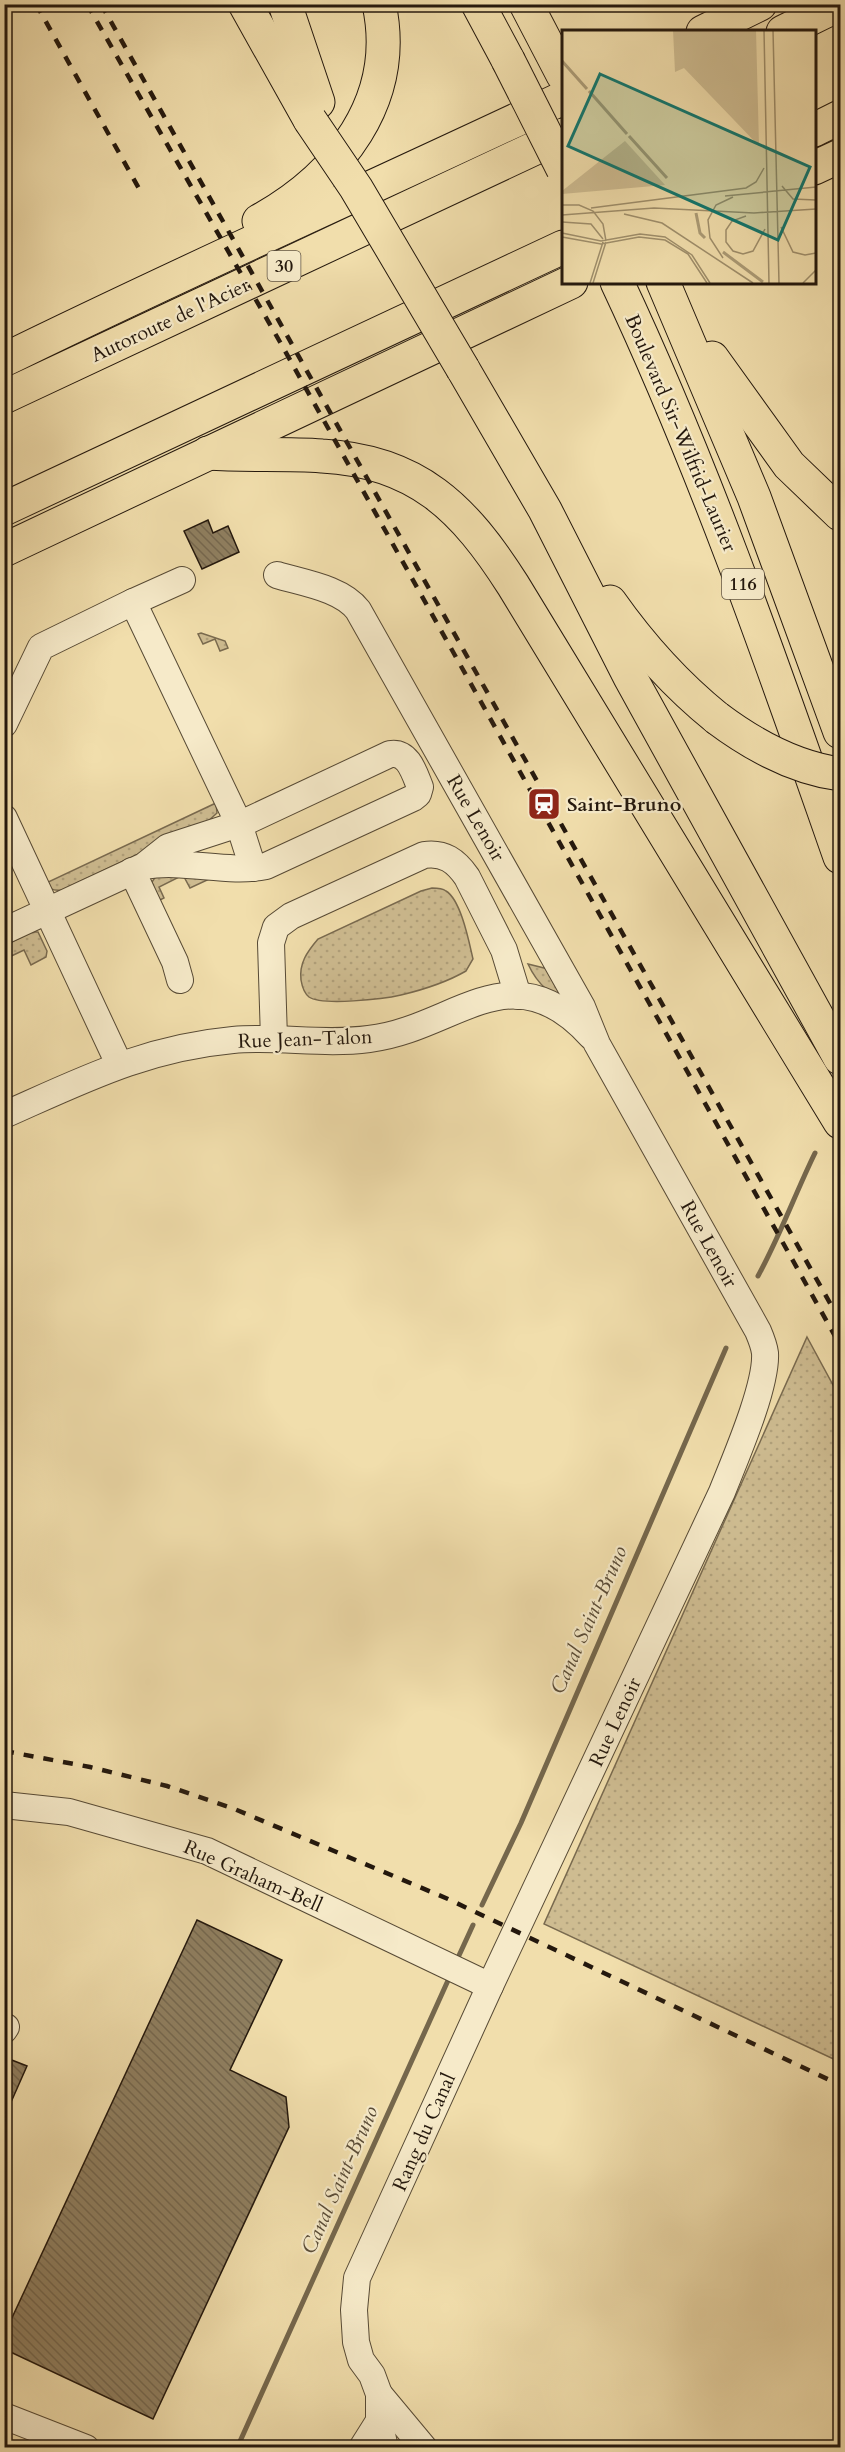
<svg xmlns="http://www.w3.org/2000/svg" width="845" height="2452" font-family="Cardo,serif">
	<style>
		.grass { fill: url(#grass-dots); stroke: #796a4f; stroke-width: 1.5 }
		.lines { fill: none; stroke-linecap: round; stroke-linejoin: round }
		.stream { stroke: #75674c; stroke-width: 5 }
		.building { fill: url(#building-back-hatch); stroke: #24180d; stroke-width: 1.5 }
		.minor-casing { stroke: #574a35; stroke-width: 28 }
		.highway-casing { stroke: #24180d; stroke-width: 35 }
		.minor { stroke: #f6eac9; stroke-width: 26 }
		.highway { stroke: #f1deac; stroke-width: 33 }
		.rail { stroke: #24180d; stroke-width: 4.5; stroke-dasharray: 10 10; stroke-linecap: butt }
		.highway-bridge-casing { stroke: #24180d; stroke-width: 35; stroke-linecap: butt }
		.highway-bridge { stroke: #f1deac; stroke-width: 33 }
		.labels { text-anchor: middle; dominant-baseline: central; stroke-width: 4.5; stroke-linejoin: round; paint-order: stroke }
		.shield { fill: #f6eac9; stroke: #635745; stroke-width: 1.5 }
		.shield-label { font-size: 18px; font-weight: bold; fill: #24180d }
		.street-label { font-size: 20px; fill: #24180d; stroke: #f6eac9 }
		.poi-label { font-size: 20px; font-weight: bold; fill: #24180d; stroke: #f6eac9; text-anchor: start }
		.water-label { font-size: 21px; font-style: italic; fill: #5a4c37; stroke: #f6eac9 }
		.inset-river { fill: none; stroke: #ab9b76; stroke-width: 3 }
		.inset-road { fill: none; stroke: #9f8f6c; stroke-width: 1.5 }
		.view { fill: #0f766e; fill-opacity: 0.15; stroke: #0f766e; stroke-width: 3 }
		.inset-edge { fill: none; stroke: #24180d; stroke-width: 3 }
	</style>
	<defs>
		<pattern id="grass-dots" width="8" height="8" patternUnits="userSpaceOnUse" patternTransform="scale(1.5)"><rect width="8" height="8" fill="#cebc91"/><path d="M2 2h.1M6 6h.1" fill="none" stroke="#b1a17c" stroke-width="1.8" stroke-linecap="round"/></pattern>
		<pattern id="building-back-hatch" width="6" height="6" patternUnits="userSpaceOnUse" patternTransform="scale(1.5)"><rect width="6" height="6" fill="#8f7f60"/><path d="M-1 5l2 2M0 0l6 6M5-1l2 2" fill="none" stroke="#75674e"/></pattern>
	</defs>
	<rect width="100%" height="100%" fill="#f1deac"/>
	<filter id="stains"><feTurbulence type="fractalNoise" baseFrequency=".00333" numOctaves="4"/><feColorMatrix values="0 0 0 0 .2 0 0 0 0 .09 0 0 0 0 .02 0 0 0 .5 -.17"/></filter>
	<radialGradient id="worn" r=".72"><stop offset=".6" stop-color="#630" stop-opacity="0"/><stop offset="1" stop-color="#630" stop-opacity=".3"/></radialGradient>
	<g class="grass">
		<polygon points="201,633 225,641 228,648 220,651 215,639 203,644 198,634"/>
		<path d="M216,803l1,10 -10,9 -145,68c-7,1 -13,0 -16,-7z"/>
		<polygon points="165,872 206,872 218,875 190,888 183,875 159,887 164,898 160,900 154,891 152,882 156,876"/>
		<path d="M432,888c5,0 10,0 14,3 15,9 23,51 27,68l-7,12c-19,11 -44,19 -65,24 -17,4 -79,11 -92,2 -5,-4 -7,-11 -8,-17 -2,-17 6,-28 17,-41l103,-48z"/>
		<polygon points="32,932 38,932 47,951 46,957 31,965 24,950 5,959 5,945"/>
		<path d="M528,964l28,7 24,41c-24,-15 -40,-22 -52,-48z"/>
		<polygon points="807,1337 840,1398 840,2062 544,1924"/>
	</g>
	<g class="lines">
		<g class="stream">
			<path d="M758,1276c22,-40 37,-82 57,-123"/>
			<polyline points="482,1905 521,1823 726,1348"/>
			<polyline points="456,1962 473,1925"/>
			<polyline points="237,2448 450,1976"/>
		</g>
	</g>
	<g class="building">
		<polygon points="208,520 213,533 228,526 239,552 202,569 184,531"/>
		<polygon points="197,1920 282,1960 230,2070 286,2097 289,2127 153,2419 4,2349 4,2335"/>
		<polygon points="4,2057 27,2066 4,2118"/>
	</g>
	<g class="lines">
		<g class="minor-casing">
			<g id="minor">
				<path d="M277,575c26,8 64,13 81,35l224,397 15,37 161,287c3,7 6,14 7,22 2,33 -30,106 -43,139l-232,494 -133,292 -3,32 2,32 5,18 11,15 7,19v27l6,27"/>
				<polyline points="133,602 182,580"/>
				<polyline points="4,724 41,647 133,602 239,824 253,868"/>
				<polyline points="4,818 119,1064"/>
				<polyline points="132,871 175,962 180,980"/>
				<path d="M4,931l140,-65 24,-19 77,-25 145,-68c18,-3 24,18 30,33l-2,7 -5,4 -147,68c-39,8 -81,-7 -122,0"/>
				<path d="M274,1039l-3,-96 5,-16 15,-11 133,-61c20,-3 32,6 43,22l37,73 14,46"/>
				<path d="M4,1115c79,-35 141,-67 229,-75 45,-4 91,5 136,-1 86,-10 142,-91 222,-3"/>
				<polyline points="4,1805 69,1812 207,1851 490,1986"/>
				<polyline points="4,2030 6,2027"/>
				<polyline points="379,2394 424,2448"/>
				<polyline points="4,2416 86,2448"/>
				<polyline points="362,2448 379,2421"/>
			</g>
		</g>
		<g class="highway-casing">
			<g id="highway">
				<polyline points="245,4 310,120"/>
				<polyline points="285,4 318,102"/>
				<polyline points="478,4 508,60"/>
				<polyline points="526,4 563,75"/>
				<polyline points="703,32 760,4"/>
				<polyline points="783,32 840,4"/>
				<polyline points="814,130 840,117"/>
				<polyline points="814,168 840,156"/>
				<path d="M259,221c79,-44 141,-120 120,-217"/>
				<path d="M617,282c88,187 155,381 223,575"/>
				<polyline points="663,282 754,497 840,732"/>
				<polyline points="712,358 789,465 840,514"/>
				<path d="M4,360c185,-91 373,-174 559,-262"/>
				<polyline points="463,369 545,510 630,677 840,1058"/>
				<polyline points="4,397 563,135"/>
				<path d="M208,453c38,3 76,0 114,3 95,5 142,52 191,129l327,537"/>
				<polyline points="4,509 563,247"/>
				<polyline points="4,550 571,282"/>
				<path d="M610,602c31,44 65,82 107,116"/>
			</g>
		</g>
		<use href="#minor" class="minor"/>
		<use href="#highway" class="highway"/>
		<g class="rail">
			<polyline points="36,4 142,194"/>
			<polyline points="87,4 280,342 840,1345"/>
			<polyline points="101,4 840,1321"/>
			<polyline points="4,1751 90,1767 167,1786 232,1808 448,1899 840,2085"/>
		</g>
		<g class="highway-bridge-casing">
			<g id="highway-bridge">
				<polyline points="508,60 563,169"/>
				<polyline points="310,120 356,188 463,369"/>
				<path d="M717,718c36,27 79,50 123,56"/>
			</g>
		</g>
		<use href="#highway-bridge" class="highway-bridge"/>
	</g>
	<defs>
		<g id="station-square" transform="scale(1.725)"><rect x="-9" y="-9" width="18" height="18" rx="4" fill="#8f2418" stroke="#f6eac9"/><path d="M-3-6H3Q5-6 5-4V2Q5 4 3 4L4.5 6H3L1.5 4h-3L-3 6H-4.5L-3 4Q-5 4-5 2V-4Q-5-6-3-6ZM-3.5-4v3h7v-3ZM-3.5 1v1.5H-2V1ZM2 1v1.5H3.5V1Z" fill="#fff"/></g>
	</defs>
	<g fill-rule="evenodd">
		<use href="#station-square" x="544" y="804"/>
	</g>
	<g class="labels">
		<g class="shield">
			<rect x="267.5" y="251" width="33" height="30" rx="4.5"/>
			<rect x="722" y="569" width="42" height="30" rx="4.5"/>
		</g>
		<g class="shield-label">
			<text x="284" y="266">30</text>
			<text x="743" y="584">116</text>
		</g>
		<g class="street-label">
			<text transform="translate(170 320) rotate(-25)">Autoroute de l'Acier</text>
			<text transform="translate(681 433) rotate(67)">Boulevard Sir-Wilfrid-Laurier</text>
			<text transform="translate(476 818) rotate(60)">Rue Lenoir</text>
			<text transform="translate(305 1039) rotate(-2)">Rue Jean-Talon</text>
			<text transform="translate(709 1244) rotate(61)">Rue Lenoir</text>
			<text transform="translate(615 1722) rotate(-65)">Rue Lenoir</text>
			<text transform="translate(253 1876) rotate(24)">Rue Graham-Bell</text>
			<text transform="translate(424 2132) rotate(-66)">Rang du Canal</text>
		</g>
		<g class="poi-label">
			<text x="567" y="804">Saint-Bruno</text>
		</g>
		<g class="water-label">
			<text transform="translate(589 1620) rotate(-66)">Canal Saint-Bruno</text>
			<text transform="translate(340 2180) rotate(-66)">Canal Saint-Bruno</text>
		</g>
	</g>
	<g transform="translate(562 30)">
		<rect width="254" height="254" fill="#f1deac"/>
		<path d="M111,0h83l3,116 -75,-78 -9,4zM63,111l40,44 -103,9v-3z" fill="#cebc91"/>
		<path class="inset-river" d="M0,31l25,28M27,61l38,43M67,106l38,42M134,183l4,20 5,5M161,222l40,30"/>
		<path class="inset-road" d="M202,0l5,253M211,0l6,253M220,156l11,13 23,1M163,166l91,-9M0,175h17l14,6 10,13 3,17M29,178l155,-20 10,-6 8,-14M62,184l38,9 91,60M0,185l92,-7 100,5 62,-4M184,186l-14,5 -6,9v12l7,9 10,3 10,-3 12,-22M0,192l29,2 12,15M219,197l12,25 12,3 11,-2M0,203l39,8 39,-7 25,3 27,18 18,28M0,207l39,7 38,-7 26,3 23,14 19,29M161,228l-13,-20 -2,-18 8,-15 17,-8M28,253l13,-41M31,253l13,-41M241,253l13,-13"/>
		<path class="view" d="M38,44l210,93 -32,73 -210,-94z"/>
		<rect width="254" height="254" class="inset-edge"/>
	</g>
	<rect width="845" height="2452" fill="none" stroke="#f1deac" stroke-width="24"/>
	<rect x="6" y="6" width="833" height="2440" fill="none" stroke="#24180d" stroke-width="3"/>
	<rect x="12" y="12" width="821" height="2428" fill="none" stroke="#24180d" stroke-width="1.5"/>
	<rect width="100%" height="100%" filter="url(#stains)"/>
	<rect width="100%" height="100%" fill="url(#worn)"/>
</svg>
